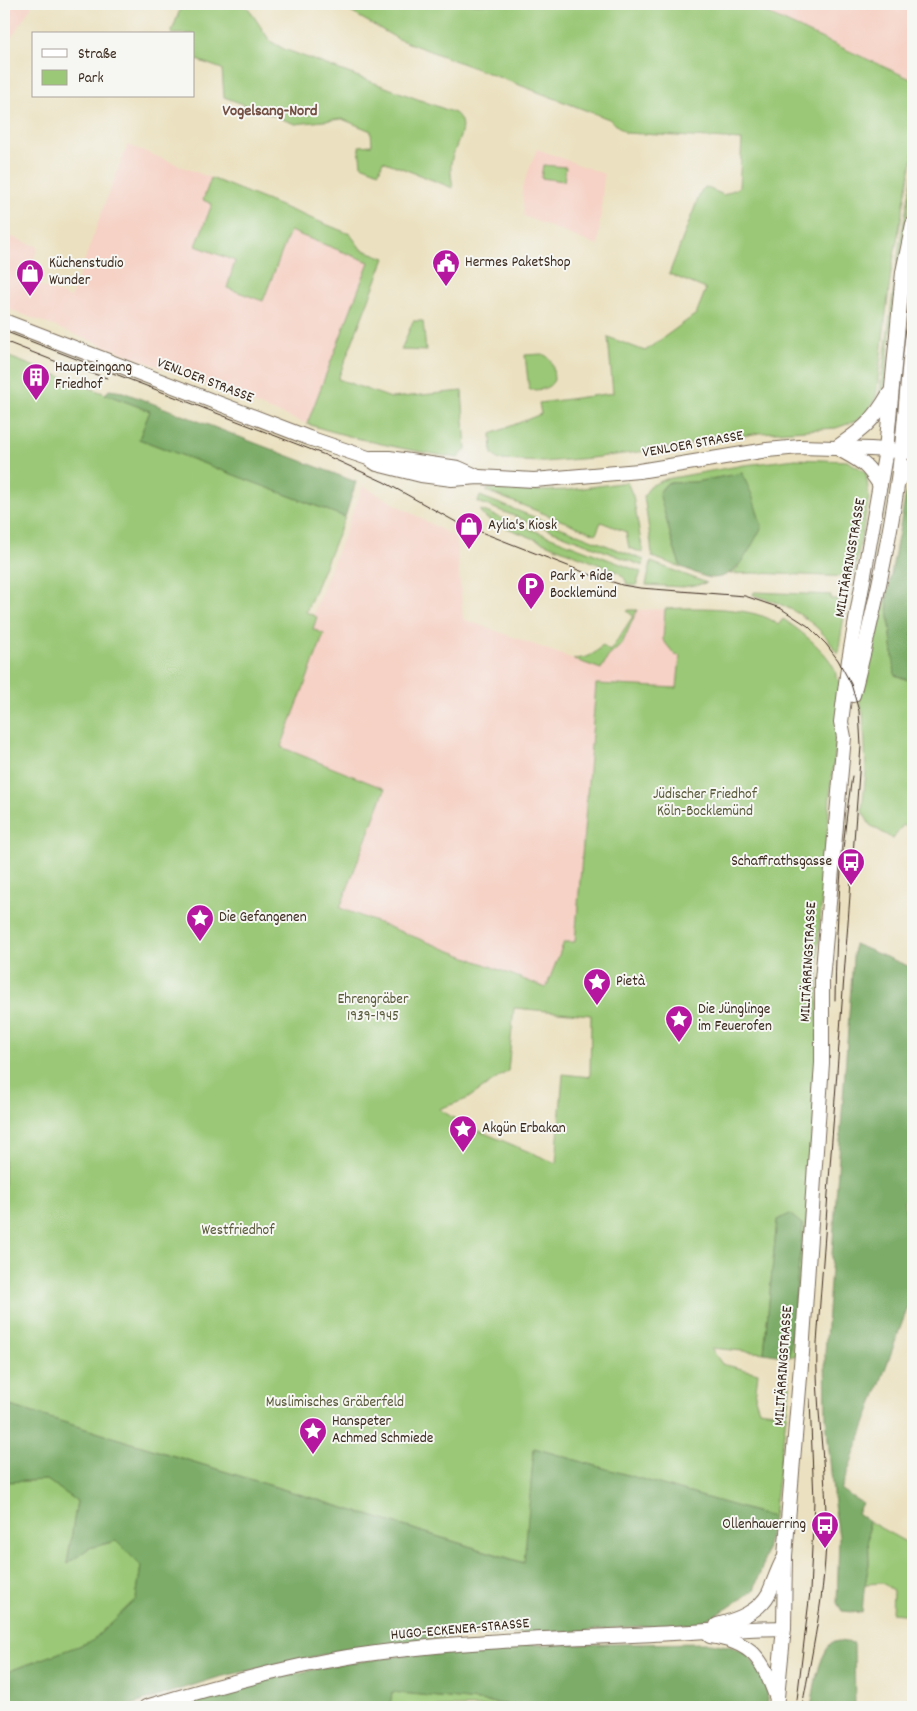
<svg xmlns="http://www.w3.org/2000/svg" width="917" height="1711" font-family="Dekko,sans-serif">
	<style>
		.built { fill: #f6d1c5 }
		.green { fill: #9ac876; stroke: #6a794a; fill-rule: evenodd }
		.forest { fill: #7bac67; stroke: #5b6b42 }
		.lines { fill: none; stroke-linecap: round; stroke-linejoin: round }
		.major-casing { stroke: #796a57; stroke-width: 16 }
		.major { stroke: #fff; stroke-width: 14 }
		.tram { stroke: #3b2a1e; stroke-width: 1 }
		.labels { text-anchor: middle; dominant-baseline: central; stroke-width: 4; stroke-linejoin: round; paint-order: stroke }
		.poi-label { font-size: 15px; fill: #3b2a1e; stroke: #f6f6f2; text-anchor: start }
		.street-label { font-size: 15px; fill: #3b2a1e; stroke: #f6f6f2 }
		.park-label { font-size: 15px; fill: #585938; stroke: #f6f6f2 }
		.neighbourhood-label { font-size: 16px; font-weight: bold; fill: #745044; stroke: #f6f6f2 }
	</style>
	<rect width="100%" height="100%" fill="#f6f6f2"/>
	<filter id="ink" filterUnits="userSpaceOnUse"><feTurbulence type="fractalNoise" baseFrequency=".02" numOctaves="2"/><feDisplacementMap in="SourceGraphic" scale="10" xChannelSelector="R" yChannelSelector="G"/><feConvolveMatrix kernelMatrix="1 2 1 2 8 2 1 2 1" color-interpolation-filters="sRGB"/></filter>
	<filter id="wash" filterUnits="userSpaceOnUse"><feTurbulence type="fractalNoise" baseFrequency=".0096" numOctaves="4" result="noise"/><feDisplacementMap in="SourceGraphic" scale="20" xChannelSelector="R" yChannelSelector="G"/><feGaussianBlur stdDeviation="1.12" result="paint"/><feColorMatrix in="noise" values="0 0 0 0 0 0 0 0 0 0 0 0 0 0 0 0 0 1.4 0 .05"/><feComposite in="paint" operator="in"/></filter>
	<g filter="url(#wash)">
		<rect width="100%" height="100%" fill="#ebe1c0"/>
		<g class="built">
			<polygon points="4,4 33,4 4,49"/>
			<polygon points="746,4 913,4 913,80 913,79"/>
			<polygon points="128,145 211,178 203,200 212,204 196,246 236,261 227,288 263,301 290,231 370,262 307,424 4,307 4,234 38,247 26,280 71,298 105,203"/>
			<polygon points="537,149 604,174 598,246 524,216 522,188"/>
			<polygon points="363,486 456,538 463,619 601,669 608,657 622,644 637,610 665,609 663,640 680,656 677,688 596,684 575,943 563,942 547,988 340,908 385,789 281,748 324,634 313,629 317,617 313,615"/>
		</g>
		<g class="green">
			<path d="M182,4h60l7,5 21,32 14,8 171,64c17,13 -3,35 -4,51 -1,8 1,16 2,24l-70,-27 -4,11 -18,-7 -2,-19 13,-1 -1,-14 -29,-12 -47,5 -71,-27 -2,-28 -28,-10v-25h-23z"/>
			<polygon points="337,4 746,4 913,80 913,156 891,272 876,397 868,412 856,421 836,428 760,433 639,452 591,458 543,462 499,460 492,454 491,434 541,414 539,403 613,393 608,337 645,351 696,314 706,289 669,274 701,191 705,187 724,195 739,187 742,140 626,133 609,119 398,39"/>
			<polygon points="543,165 566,167 564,181 541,178"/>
			<polygon points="913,174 913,183 896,284 884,390 879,398 900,242"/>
			<path d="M211,178l139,56 11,15 24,9 -47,121 53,19 71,-7 4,58 -8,9c-53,-8 -100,-18 -151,-34l62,-162 -79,-31 -27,70 -36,-13 8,-27 -39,-15 16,-42 -9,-4z"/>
			<polygon points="413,321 423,321 426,351 401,350"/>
			<path d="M542,354c12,4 11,14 12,26 -5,10 -15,10 -25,10l-4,-35z"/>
			<path d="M4,355l146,56 -11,28 206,78 -39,95 11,5 -4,12 11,5 -43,113 104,42 -45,119 206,80 18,-46h11l21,-258 81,4 3,-32 -5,-1 -12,-15 2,-31c26,-2 95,-3 113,16l5,-6c14,9 54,39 53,58l8,9 -13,98 -12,149 -1,35v89l-21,298 -8,2 14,-132 -26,-5 -13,133 -53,-5 11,16 36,9 -3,25 4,12 15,2 7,-11v-15l7,-10 2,10 -17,131 -239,-69 -9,115 -521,-159zM514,1008l77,7 -1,62 -27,-3 -7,89 -91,-38 -26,-16 28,-10 41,-28z"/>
			<polygon points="796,459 847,461 866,472 869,498 854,575 852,577 754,573 729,574 738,568 742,473 695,482 667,483 659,492 674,548 681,567 652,557 651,544 644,496 650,486 666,479 744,465"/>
			<polygon points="627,482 633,496 643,553 629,548 626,532 601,522 596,534 486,491 489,489 537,491 569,490"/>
			<polygon points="480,496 644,560 643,566 478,502"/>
			<polygon points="481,510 641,572 636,586 627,584 625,579 618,572 497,524 486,518 480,512"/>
			<polygon points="651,562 707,583 683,587 646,585"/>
			<path d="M754,592l77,3v4h6v4h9l-8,51c-5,-6 -8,-14 -14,-19 -17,-20 -46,-34 -71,-40z"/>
			<polygon points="887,596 895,675 913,682 913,764 910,772 913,774 913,824 910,828 903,825 893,839 870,825 862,811 866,772 865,744 863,713 859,700 869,659"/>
			<path d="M629,610h8l-15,34 -14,13 -7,12 -28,-10c13,-1 21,-3 29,-14l8,6 23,-35 -6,-5z"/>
			<polygon points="47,1480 77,1501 67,1564 89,1548 116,1541 141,1566 136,1599 92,1641 4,1673 4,1482"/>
			<polygon points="868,1521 913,1546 913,1615 892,1613 893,1591 883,1583 865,1584 869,1564"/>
			<polygon points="392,1692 507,1704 506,1707 390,1707"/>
		</g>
		<g class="forest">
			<polygon points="109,390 123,392 356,482 345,517 139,439 150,411 105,394"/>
			<path d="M742,473l10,22 10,32c-12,20 -23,52 -51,51 -9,-1 -21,-8 -30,-11l-7,-19 -15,-55 8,-10 28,-1z"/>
			<polygon points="913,473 913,682 895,675 887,596 907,488 910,475"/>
			<polygon points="854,944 913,968 913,1180 904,1202 913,1254 913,1293 841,1490 862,1503 857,1513 868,1521 869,1564 864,1590 862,1613 842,1611 837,1603 839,1537 834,1504 826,1418 825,1353"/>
			<polygon points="790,1214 803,1225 789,1357 764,1353 777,1220"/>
			<polygon points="4,1404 524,1563 534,1448 773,1517 763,1565 754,1590 728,1608 698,1624 626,1627 584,1631 464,1635 349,1649 219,1677 125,1707 4,1707 4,1673 92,1641 136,1599 141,1566 116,1541 89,1548 67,1564 77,1501 47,1480 4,1482"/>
			<path d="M838,1641l16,2 1,64h-44c4,-22 6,-45 20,-64z"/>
			<polygon points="711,1643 732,1647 746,1653 764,1675 768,1699 767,1707 506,1707 506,1704 392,1692 390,1707 164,1707 273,1678 342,1664 429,1652 526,1645"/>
		</g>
	</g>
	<g filter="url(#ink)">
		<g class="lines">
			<g class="major-casing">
				<g id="major">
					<polyline points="4,321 309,438 368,458 377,464 421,475 452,479 479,477 534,480 639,471 767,450 800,447 871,449 913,452"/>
					<path d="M836,448c26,-18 37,-26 53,-54"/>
					<path d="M839,449c23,13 27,14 41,36"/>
					<polyline points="372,458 389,458 458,468 476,476"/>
					<polyline points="898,481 904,472 913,466"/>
					<path d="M853,695c18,-71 35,-143 45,-216 7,-48 9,-98 15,-147"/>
					<path d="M717,1625c20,-5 42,-13 52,-32 5,-11 8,-22 14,-33"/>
					<path d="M710,1636c43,6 52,23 66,60"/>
					<path d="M146,1707c66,-20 135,-39 202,-50 94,-15 189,-18 284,-22 50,-2 101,-6 152,-7"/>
					<polyline points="776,1707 784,1628 785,1556 802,1353 822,1063 822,980 844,737 841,722 849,660 886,450 903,272 913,224"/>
				</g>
			</g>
			<use href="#major" class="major"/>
			<g class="tram">
				<path d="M4,331l321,124 59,27 74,41 133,52 31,10 18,3 105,8 35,12 28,18 18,18 12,16 13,24 8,27 2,35 -44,597c-2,58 8,114 9,171 2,66 -12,129 -24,193"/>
				<polyline points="4,341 62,364 107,378"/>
				<path d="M835,1000c1,-75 6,-151 17,-224"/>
				<polyline points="797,1700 810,1592 814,1501 810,1399"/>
			</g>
		</g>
	</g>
	<defs>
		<g id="civic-pin" transform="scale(1.4375)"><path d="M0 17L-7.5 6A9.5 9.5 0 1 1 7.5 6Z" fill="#b5179e" stroke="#f6f6f2"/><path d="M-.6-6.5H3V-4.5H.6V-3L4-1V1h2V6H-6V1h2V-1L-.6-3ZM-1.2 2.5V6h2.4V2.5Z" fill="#fff"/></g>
		<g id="shop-pin" transform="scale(1.4375)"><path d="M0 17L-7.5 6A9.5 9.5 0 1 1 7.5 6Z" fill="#b5179e" stroke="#f6f6f2"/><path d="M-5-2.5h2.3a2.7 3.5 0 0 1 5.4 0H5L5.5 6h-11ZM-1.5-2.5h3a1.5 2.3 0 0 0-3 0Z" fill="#fff"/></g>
		<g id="building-pin" transform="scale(1.4375)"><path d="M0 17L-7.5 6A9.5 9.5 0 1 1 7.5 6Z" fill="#b5179e" stroke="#f6f6f2"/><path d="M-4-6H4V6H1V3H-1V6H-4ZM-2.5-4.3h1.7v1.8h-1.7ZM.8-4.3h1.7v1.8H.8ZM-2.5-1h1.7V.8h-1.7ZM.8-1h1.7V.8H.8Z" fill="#fff"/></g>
		<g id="parking-pin" transform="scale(1.4375)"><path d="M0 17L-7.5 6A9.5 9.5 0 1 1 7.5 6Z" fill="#b5179e" stroke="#f6f6f2"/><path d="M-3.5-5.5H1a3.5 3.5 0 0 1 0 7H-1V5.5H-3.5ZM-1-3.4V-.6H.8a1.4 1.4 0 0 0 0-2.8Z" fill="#fff"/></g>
		<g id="bus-pin" transform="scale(1.4375)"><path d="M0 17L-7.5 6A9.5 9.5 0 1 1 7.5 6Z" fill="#b5179e" stroke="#f6f6f2"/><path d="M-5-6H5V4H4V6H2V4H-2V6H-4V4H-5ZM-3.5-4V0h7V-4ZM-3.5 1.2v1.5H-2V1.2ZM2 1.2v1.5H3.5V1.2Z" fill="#fff"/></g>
		<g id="sight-pin" transform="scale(1.4375)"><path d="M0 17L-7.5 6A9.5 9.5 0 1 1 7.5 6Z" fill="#b5179e" stroke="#f6f6f2"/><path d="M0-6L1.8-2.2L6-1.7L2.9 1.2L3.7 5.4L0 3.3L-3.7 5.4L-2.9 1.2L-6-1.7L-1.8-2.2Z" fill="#fff"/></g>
	</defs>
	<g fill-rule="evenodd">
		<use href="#civic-pin" x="446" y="263"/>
		<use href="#shop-pin" x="30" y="273"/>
		<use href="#building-pin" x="36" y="377"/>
		<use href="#shop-pin" x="469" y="526"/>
		<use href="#parking-pin" x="531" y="586"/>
		<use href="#bus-pin" x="851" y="862"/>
		<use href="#sight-pin" x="200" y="918"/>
		<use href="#sight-pin" x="597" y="982"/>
		<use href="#sight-pin" x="679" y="1019"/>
		<use href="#sight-pin" x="463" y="1129"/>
		<use href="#sight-pin" x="313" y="1431"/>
		<use href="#bus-pin" x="825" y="1525"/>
	</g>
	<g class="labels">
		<g class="poi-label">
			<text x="465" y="263">Hermes PaketShop</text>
			<text x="49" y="264">Küchenstudio<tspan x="49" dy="17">Wunder</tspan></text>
			<text x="55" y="368">Haupteingang<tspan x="55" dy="17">Friedhof</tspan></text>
			<text x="488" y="526">Aylia's Kiosk</text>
			<text x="550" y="577">Park + Ride<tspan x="550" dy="17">Bocklemünd</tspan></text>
			<text x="832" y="862" text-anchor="end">Schaffrathsgasse</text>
			<text x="219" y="918">Die Gefangenen</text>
			<text x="616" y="982">Pietà</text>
			<text x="698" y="1010">Die Jünglinge<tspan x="698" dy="17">im Feuerofen</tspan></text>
			<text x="482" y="1129">Akgün Erbakan</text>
			<text x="332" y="1422">Hanspeter<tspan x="332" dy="17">Achmed Schmiede</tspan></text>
			<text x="806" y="1525" text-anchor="end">Ollenhauerring</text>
		</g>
		<g class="street-label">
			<text transform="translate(205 381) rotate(21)">VENLOER STRASSE</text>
			<text transform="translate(693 445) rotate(-10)">VENLOER STRASSE</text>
			<text transform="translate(851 558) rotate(-80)">MILITÄRRINGSTRASSE</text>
			<text transform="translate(809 962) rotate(-87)">MILITÄRRINGSTRASSE</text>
			<text transform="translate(784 1366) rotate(-86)">MILITÄRRINGSTRASSE</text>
			<text transform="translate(460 1630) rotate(-5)">HUGO-ECKENER-STRASSE</text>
		</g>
		<g class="park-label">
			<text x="705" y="795">Jüdischer Friedhof<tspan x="705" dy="17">Köln-Bocklemünd</tspan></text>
			<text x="373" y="1000">Ehrengräber<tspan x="373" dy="17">1939-1945</tspan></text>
			<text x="238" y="1231">Westfriedhof</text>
			<text x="335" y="1403">Muslimisches Gräberfeld</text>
		</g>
		<g class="neighbourhood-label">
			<text x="270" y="111">Vogelsang-Nord</text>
		</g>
	</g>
	<rect width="917" height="1711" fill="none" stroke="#f6f6f2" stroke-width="20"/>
	<rect x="32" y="32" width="162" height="65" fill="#f6f6f2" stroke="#aba49d"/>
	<rect x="42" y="49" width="25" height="8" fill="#ffffff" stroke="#aba49d"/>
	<text x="78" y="58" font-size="15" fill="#3b2a1e">Straße</text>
	<rect x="42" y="70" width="25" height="15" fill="#9ac876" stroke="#aba49d"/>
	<text x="78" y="82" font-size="15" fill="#3b2a1e">Park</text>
</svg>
